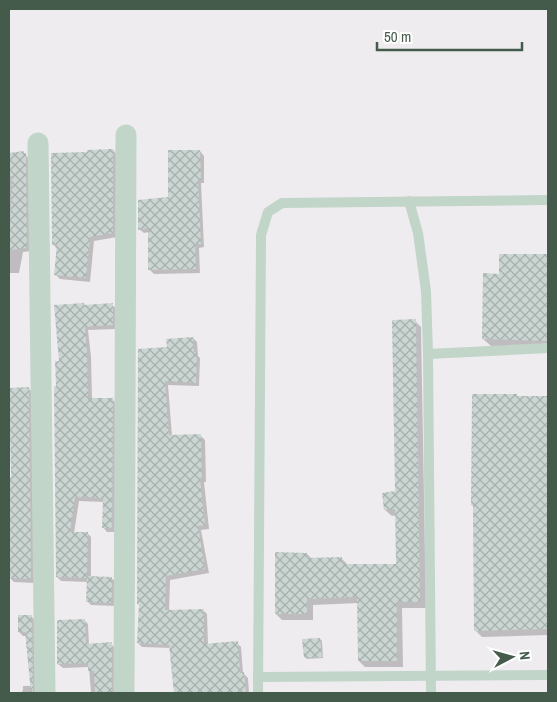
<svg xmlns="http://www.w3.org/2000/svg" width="557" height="702" font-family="'Archivo Narrow',sans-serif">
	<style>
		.shadow { fill: #0003 }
		.building { fill: url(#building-cross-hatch) }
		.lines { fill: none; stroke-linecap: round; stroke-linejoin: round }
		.lane { stroke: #c1d5c9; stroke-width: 10 }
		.street { stroke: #c1d5c9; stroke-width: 21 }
	</style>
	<defs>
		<pattern id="building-cross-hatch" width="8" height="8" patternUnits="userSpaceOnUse" patternTransform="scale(1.25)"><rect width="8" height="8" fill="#cbd5d1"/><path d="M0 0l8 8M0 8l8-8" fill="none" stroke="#a6b0ac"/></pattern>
	</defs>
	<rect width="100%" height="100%" fill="#efecf0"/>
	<g class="shadow">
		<polygon points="113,150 117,155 117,237 94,241 90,282 60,279 55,274 57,249 53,244"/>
		<polygon points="200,151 204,156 204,183 201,183 204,247 199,248 200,273 154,274 150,270 149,232 144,233 139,229 169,199"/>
		<polygon points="24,153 29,159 31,251 23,252 19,273 9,273 9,154"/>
		<polygon points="500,255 548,255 548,347 491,346 483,339 500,275"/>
		<polygon points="84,304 86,306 112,305 117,309 116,329 88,330 91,357 92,399 112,399 116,403 116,532 107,532 103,527 104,502 79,501 74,533 87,533 91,537 91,577 111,578 116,582 115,606 91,605 87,601 88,582 61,581 57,577 58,388 60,362"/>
		<polygon points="415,321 421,327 426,608 402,608 403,667 365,667 359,661 358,603 313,605 313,620 282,620 276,614 307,554 313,560 342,559 348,565 397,566 397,515 392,516 385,510 396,492"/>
		<polygon points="193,338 197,342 198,356 200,358 199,386 168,385 172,436 200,435 205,440 206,482 204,482 209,529 201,530 209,573 170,580 169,611 203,610 207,614 208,645 237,643 241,647 243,673 248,678 249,693 175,693 171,648 142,647 138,643 140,606 138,604 168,348"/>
		<polygon points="28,388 33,393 35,583 14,582 9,577 11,501 9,500 9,478 12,479"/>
		<polygon points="518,397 548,397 548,635 482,637 475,630 474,507 472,505"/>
		<polygon points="31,616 35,621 36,693 21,693 23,690 23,686 32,686 26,636 23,636 19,632"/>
		<polygon points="84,620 88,624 89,645 111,644 115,648 115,693 91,693 89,667 63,668 58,664"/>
		<polygon points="320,639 322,641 323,658 307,659 305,657"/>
		<polygon points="460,692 548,692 548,693"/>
	</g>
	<g class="building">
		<polygon points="113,149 113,233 90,237 86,278 54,275 57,244 52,245 51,153 87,152 87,150"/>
		<polygon points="168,150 200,150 201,180 198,180 201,244 195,244 196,269 148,270 148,228 138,230 138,200 168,197"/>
		<polygon points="24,151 24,153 26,153 27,248 9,250 9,230 10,230 12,176 9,176 9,153"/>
		<polygon points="499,254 548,254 548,341 482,339 483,273 499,274"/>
		<polygon points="84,303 84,305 113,303 113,325 85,327 87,352 88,398 113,398 112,528 102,528 103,498 75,497 70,532 88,532 87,576 112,577 112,603 86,602 87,578 56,577 54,387 56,386 55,361 59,361 54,305"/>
		<polygon points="416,319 420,602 397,602 397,661 358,661 357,597 307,599 307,614 275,614 275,552 307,553 307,558 342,557 342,564 396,564 395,509 384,510 382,493 395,491 392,320"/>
		<polygon points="193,337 194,352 197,353 196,383 165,381 169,435 201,434 202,478 200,478 205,525 198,526 205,569 166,576 165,610 204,609 204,644 238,641 240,673 244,672 246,693 174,693 169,645 137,643 139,604 137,604 138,349 167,347 166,339"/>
		<polygon points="29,387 31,579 9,578 10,477 11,477 9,388"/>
		<polygon points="472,394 517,394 517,396 548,396 548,629 474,631 473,505 471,505"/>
		<polygon points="18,615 32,615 33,693 31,693 25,632 18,632"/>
		<polygon points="85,619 86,644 112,642 112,693 95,693 94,671 88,671 88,663 57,664 57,620"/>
		<polygon points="320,638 322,657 304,658 302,639"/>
	</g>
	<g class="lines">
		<g class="lane">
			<polyline points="409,201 418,233 426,291 428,354 431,693"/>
			<polyline points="428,354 548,348"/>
			<polyline points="258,677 548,675"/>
			<polyline points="258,693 261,235 268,212 282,203 548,200"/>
		</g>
		<g class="street">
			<polyline points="38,143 45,693"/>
			<polyline points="124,693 126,135"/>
		</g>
	</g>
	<rect width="557" height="702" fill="none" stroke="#445b4c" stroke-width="20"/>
	<g transform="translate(512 657) rotate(84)" stroke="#ffffff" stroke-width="4" paint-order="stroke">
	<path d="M0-4L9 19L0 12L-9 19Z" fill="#445b4c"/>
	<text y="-8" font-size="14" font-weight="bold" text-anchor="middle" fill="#445b4c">N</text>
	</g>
	<path d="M377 42v8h145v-8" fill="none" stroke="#445b4c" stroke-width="2.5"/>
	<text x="384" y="42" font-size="15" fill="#445b4c" stroke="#ffffff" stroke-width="4" paint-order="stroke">50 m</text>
</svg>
